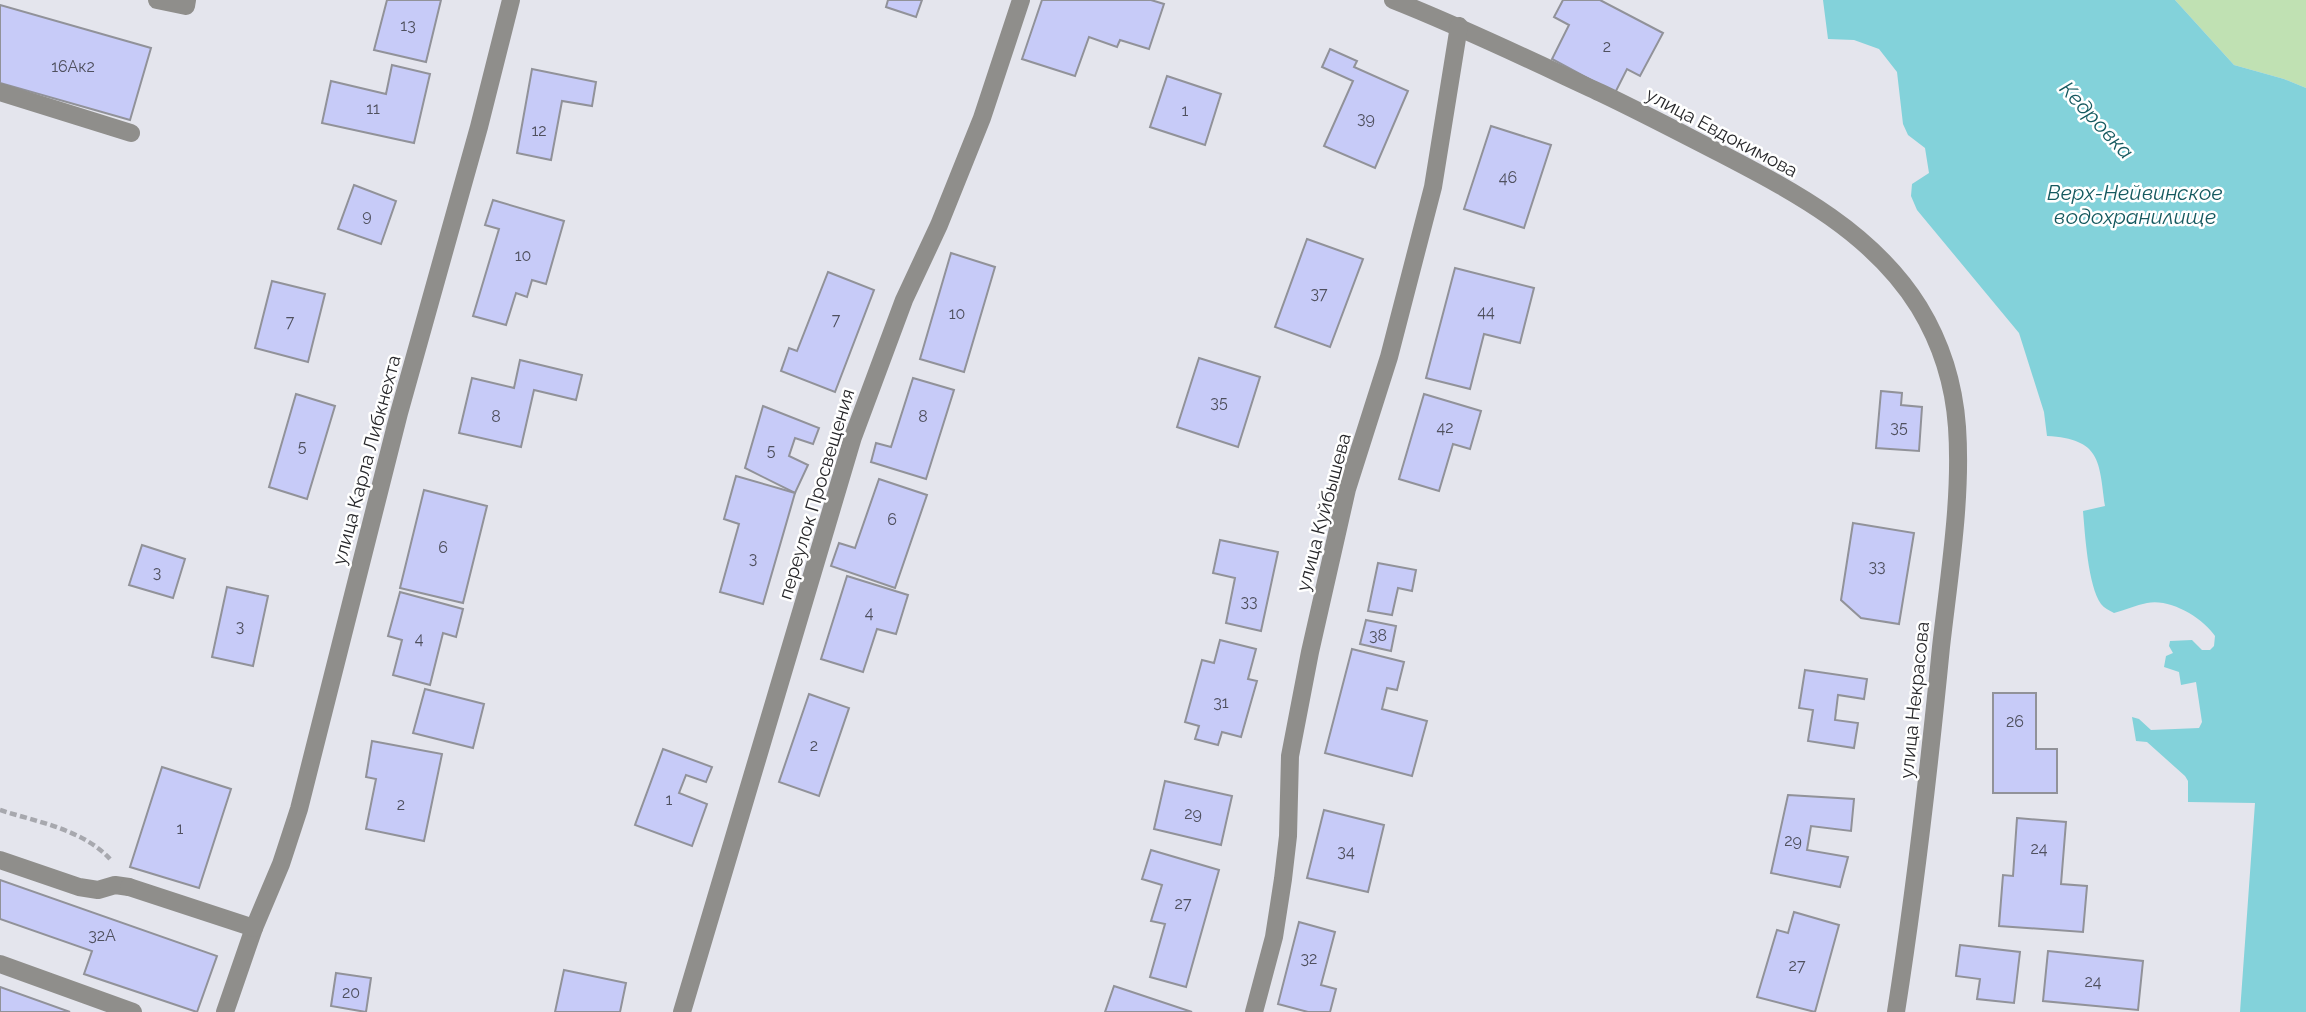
<svg xmlns="http://www.w3.org/2000/svg" width="2306" height="1012" font-family="Raleway,sans-serif">
	<style>
		.green { fill: #c0e1b3 }
		.water { fill: #83d2da }
		.building { fill: #c7cbf8; stroke: #919299; stroke-width: 2 }
		.lines { fill: none; stroke-linecap: round; stroke-linejoin: round }
		.path { stroke: #a7a8ae; stroke-width: 4.5; stroke-dasharray: 7 3.5; stroke-linecap: butt }
		.lane { stroke: #8f8e8b; stroke-width: 18 }
		.street { stroke: #8f8e8b; stroke-width: 18 }
		.labels { text-anchor: middle; dominant-baseline: central; stroke-width: 5; stroke-linejoin: round; paint-order: stroke }
		.number-label { font-size: 16px; fill: #4f505e }
		.street-label { font-size: 19px; fill: #27272a; stroke: #fff }
		.water-label { font-size: 21px; font-style: italic; fill: #15595f; stroke: #fff }
	</style>
	<rect width="100%" height="100%" fill="#e4e5ed"/>
	<polygon class="green" points="2175,0 2306,0 2306,88 2284,79 2234,65"/>
	<path class="water" d="M1823,0h352l59,65 50,14 22,9v924h-66l15,-209 -67,-1v-21l-3,-5 -38,-34 -11,-1 -4,-24 7,2 12,11 48,-2 3,-6 -6,-40 -15,3 -2,-13 -15,-5 2,-11 7,-3 -4,-7 1,-5 22,-1 10,10h8l4,-4 1,-10c-12,-18 -45,-38 -68,-33 -11,2 -22,7 -33,10 -5,-3 -10,-5 -13,-9 -13,-18 -16,-70 -18,-93l22,-5c-6,-45 -4,-67 -58,-70l-3,-24 -25,-79 -102,-123 -6,-14 1,-12 17,-11 -4,-25 -17,-13 -5,-11 -6,-52 -18,-23 -25,-9 -26,-1z"/>
	<g class="building">
		<polygon points="387,0 441,0 426,62 374,50"/>
		<polygon points="888,0 922,0 916,17 886,7"/>
		<polygon points="1042,0 1151,0 1164,4 1149,49 1120,40 1117,47 1089,37 1075,76 1022,59"/>
		<polygon points="1563,0 1600,0 1663,33 1640,76 1627,69 1615,93 1552,59 1569,25 1554,17"/>
		<polygon points="0,5 151,48 130,120 0,83"/>
		<polygon points="1330,49 1357,61 1354,67 1408,91 1375,168 1324,146 1353,81 1322,67"/>
		<polygon points="392,65 430,74 414,143 322,123 331,81 386,94"/>
		<polygon points="532,69 596,82 592,106 562,101 551,160 517,153"/>
		<polygon points="1167,76 1221,94 1205,145 1150,127"/>
		<polygon points="1491,126 1551,145 1524,228 1464,209"/>
		<polygon points="354,185 396,201 381,244 338,229"/>
		<polygon points="493,200 564,221 546,284 532,280 527,297 516,293 506,325 473,316 499,229 485,225"/>
		<polygon points="1307,239 1363,259 1330,347 1275,327"/>
		<polygon points="951,253 995,267 964,372 920,359"/>
		<polygon points="1455,268 1534,288 1520,343 1484,334 1470,389 1426,378"/>
		<polygon points="828,272 874,290 835,392 781,371 789,348 797,351"/>
		<polygon points="272,281 325,294 308,362 255,348"/>
		<polygon points="1199,358 1260,377 1238,447 1177,427"/>
		<polygon points="520,360 582,375 576,400 534,390 521,447 459,433 472,378 514,388"/>
		<polygon points="913,378 954,390 926,479 871,462 876,443 891,447"/>
		<polygon points="1881,391 1902,393 1901,405 1922,407 1919,451 1876,448"/>
		<polygon points="296,394 335,406 307,499 269,487"/>
		<polygon points="1424,394 1481,411 1470,449 1453,444 1439,491 1399,479"/>
		<polygon points="763,406 819,428 813,444 795,438 789,456 808,465 795,493 745,468"/>
		<polygon points="736,476 795,493 763,604 720,592 739,524 724,519"/>
		<polygon points="879,479 927,495 895,588 831,566 839,543 855,548"/>
		<polygon points="424,490 487,506 463,603 400,588"/>
		<polygon points="1853,523 1914,533 1899,624 1861,618 1841,600"/>
		<polygon points="1220,540 1278,552 1261,631 1226,623 1235,578 1213,573"/>
		<polygon points="142,545 185,559 173,598 129,585"/>
		<polygon points="1378,563 1416,570 1412,591 1398,588 1392,615 1368,611"/>
		<polygon points="847,576 908,595 896,634 877,629 863,672 821,659"/>
		<polygon points="227,587 268,596 253,666 212,657"/>
		<polygon points="400,592 463,609 456,637 443,633 430,685 393,675 402,640 388,636"/>
		<polygon points="1366,620 1396,626 1391,651 1360,644"/>
		<polygon points="1220,640 1256,649 1248,679 1257,681 1241,737 1222,732 1218,745 1195,739 1199,726 1185,722 1202,660 1214,663"/>
		<polygon points="1352,649 1404,662 1397,690 1387,688 1382,709 1427,721 1412,776 1325,753"/>
		<polygon points="1805,670 1867,679 1864,699 1838,695 1835,720 1858,723 1854,748 1808,741 1813,710 1799,708"/>
		<polygon points="425,689 484,704 473,748 413,733"/>
		<polygon points="1993,693 2036,693 2036,749 2057,749 2057,793 1993,793"/>
		<polygon points="809,694 849,708 819,796 779,782"/>
		<polygon points="372,741 442,754 424,841 366,829 376,779 366,777"/>
		<polygon points="663,749 712,767 706,782 686,775 679,793 707,804 692,846 635,825"/>
		<polygon points="162,767 231,789 199,888 130,867"/>
		<polygon points="1165,781 1232,796 1221,845 1154,829"/>
		<polygon points="1788,795 1854,799 1851,831 1811,826 1807,850 1848,857 1840,887 1771,873"/>
		<polygon points="1324,810 1384,825 1368,892 1307,878"/>
		<polygon points="2017,818 2066,822 2061,884 2087,886 2083,932 1999,926 2003,875 2013,876"/>
		<polygon points="1151,850 1219,870 1186,987 1150,977 1165,924 1151,921 1162,885 1142,879"/>
		<polygon points="0,880 217,956 197,1012 84,974 92,951 0,919"/>
		<polygon points="1794,912 1839,925 1815,1012 1757,997 1777,930 1788,933"/>
		<polygon points="1299,922 1335,932 1321,985 1336,989 1330,1012 1308,1012 1278,1004"/>
		<polygon points="1960,945 2020,952 2014,1003 1977,999 1980,979 1956,976"/>
		<polygon points="2048,951 2143,961 2138,1010 2043,1001"/>
		<polygon points="564,970 626,983 620,1012 555,1012"/>
		<polygon points="336,973 371,978 366,1012 331,1006"/>
		<polygon points="1114,986 1192,1012 1105,1012"/>
		<polygon points="0,987 70,1012 0,1012"/>
	</g>
	<g class="lines">
		<path class="path" d="M0,810c37,12 82,19 110,49"/>
		<g class="lane">
			<polyline points="157,0 186,6 187,0"/>
			<polyline points="0,92 131,133"/>
			<polyline points="0,860 79,887 98,890 115,885 129,887"/>
			<polyline points="0,964 133,1012"/>
			<polyline points="225,1012 254,928"/>
		</g>
		<g class="street">
			<path d="M1393,0c71,28 139,61 208,93 40,19 80,40 119,60 75,39 153,80 199,154 22,36 35,78 38,120 5,71 -8,149 -16,220 -12,122 -26,244 -45,365"/>
			<polyline points="129,887 254,928 281,864 299,809 399,413 479,127 511,0"/>
			<polyline points="682,1012 853,437 904,300 939,225 982,118 1021,0"/>
			<polyline points="1254,1012 1274,937 1283,879 1288,836 1290,756 1310,652 1347,489 1389,357 1433,187 1459,26"/>
		</g>
	</g>
	<g class="labels">
		<g class="number-label">
			<text x="408" y="25">13</text>
			<text x="1607" y="46">2</text>
			<text x="73" y="66">16Ак2</text>
			<text x="373" y="108">11</text>
			<text x="1185" y="110">1</text>
			<text x="1366" y="118">39</text>
			<text x="539" y="130">12</text>
			<text x="1508" y="177">46</text>
			<text x="367" y="215">9</text>
			<text x="523" y="255">10</text>
			<text x="1319" y="293">37</text>
			<text x="1486" y="311">44</text>
			<text x="957" y="313">10</text>
			<text x="836" y="319">7</text>
			<text x="290" y="321">7</text>
			<text x="1219" y="402">35</text>
			<text x="496" y="416">8</text>
			<text x="923" y="416">8</text>
			<text x="1445" y="427">42</text>
			<text x="1899" y="427">35</text>
			<text x="302" y="446">5</text>
			<text x="771" y="450">5</text>
			<text x="892" y="519">6</text>
			<text x="443" y="547">6</text>
			<text x="753" y="558">3</text>
			<text x="1877" y="566">33</text>
			<text x="157" y="572">3</text>
			<text x="1249" y="601">33</text>
			<text x="869" y="612">4</text>
			<text x="240" y="626">3</text>
			<text x="1378" y="635">38</text>
			<text x="419" y="638">4</text>
			<text x="1221" y="702">31</text>
			<text x="2015" y="721">26</text>
			<text x="814" y="745">2</text>
			<text x="669" y="799">1</text>
			<text x="401" y="804">2</text>
			<text x="1193" y="813">29</text>
			<text x="180" y="828">1</text>
			<text x="1793" y="840">29</text>
			<text x="2039" y="848">24</text>
			<text x="1346" y="851">34</text>
			<text x="1183" y="903">27</text>
			<text x="102" y="935">32А</text>
			<text x="1309" y="958">32</text>
			<text x="1797" y="965">27</text>
			<text x="2093" y="981">24</text>
			<text x="351" y="992">20</text>
		</g>
		<g class="street-label">
			<text transform="translate(1722 132) rotate(28)">улица Евдокимова</text>
			<text transform="translate(366 460) rotate(-75)">улица Карла Либкнехта</text>
			<text transform="translate(816 494) rotate(-73)">переулок Просвещения</text>
			<text transform="translate(1323 512) rotate(-75)">улица Куйбышева</text>
			<text transform="translate(1914 700) rotate(-84)">улица Некрасова</text>
		</g>
		<g class="water-label">
			<text transform="translate(2097 120) rotate(47)">Кедровка</text>
			<text x="2135" y="192">Верх-Нейвинское<tspan x="2135" dy="24">водохранилище</tspan></text>
		</g>
	</g>
</svg>
